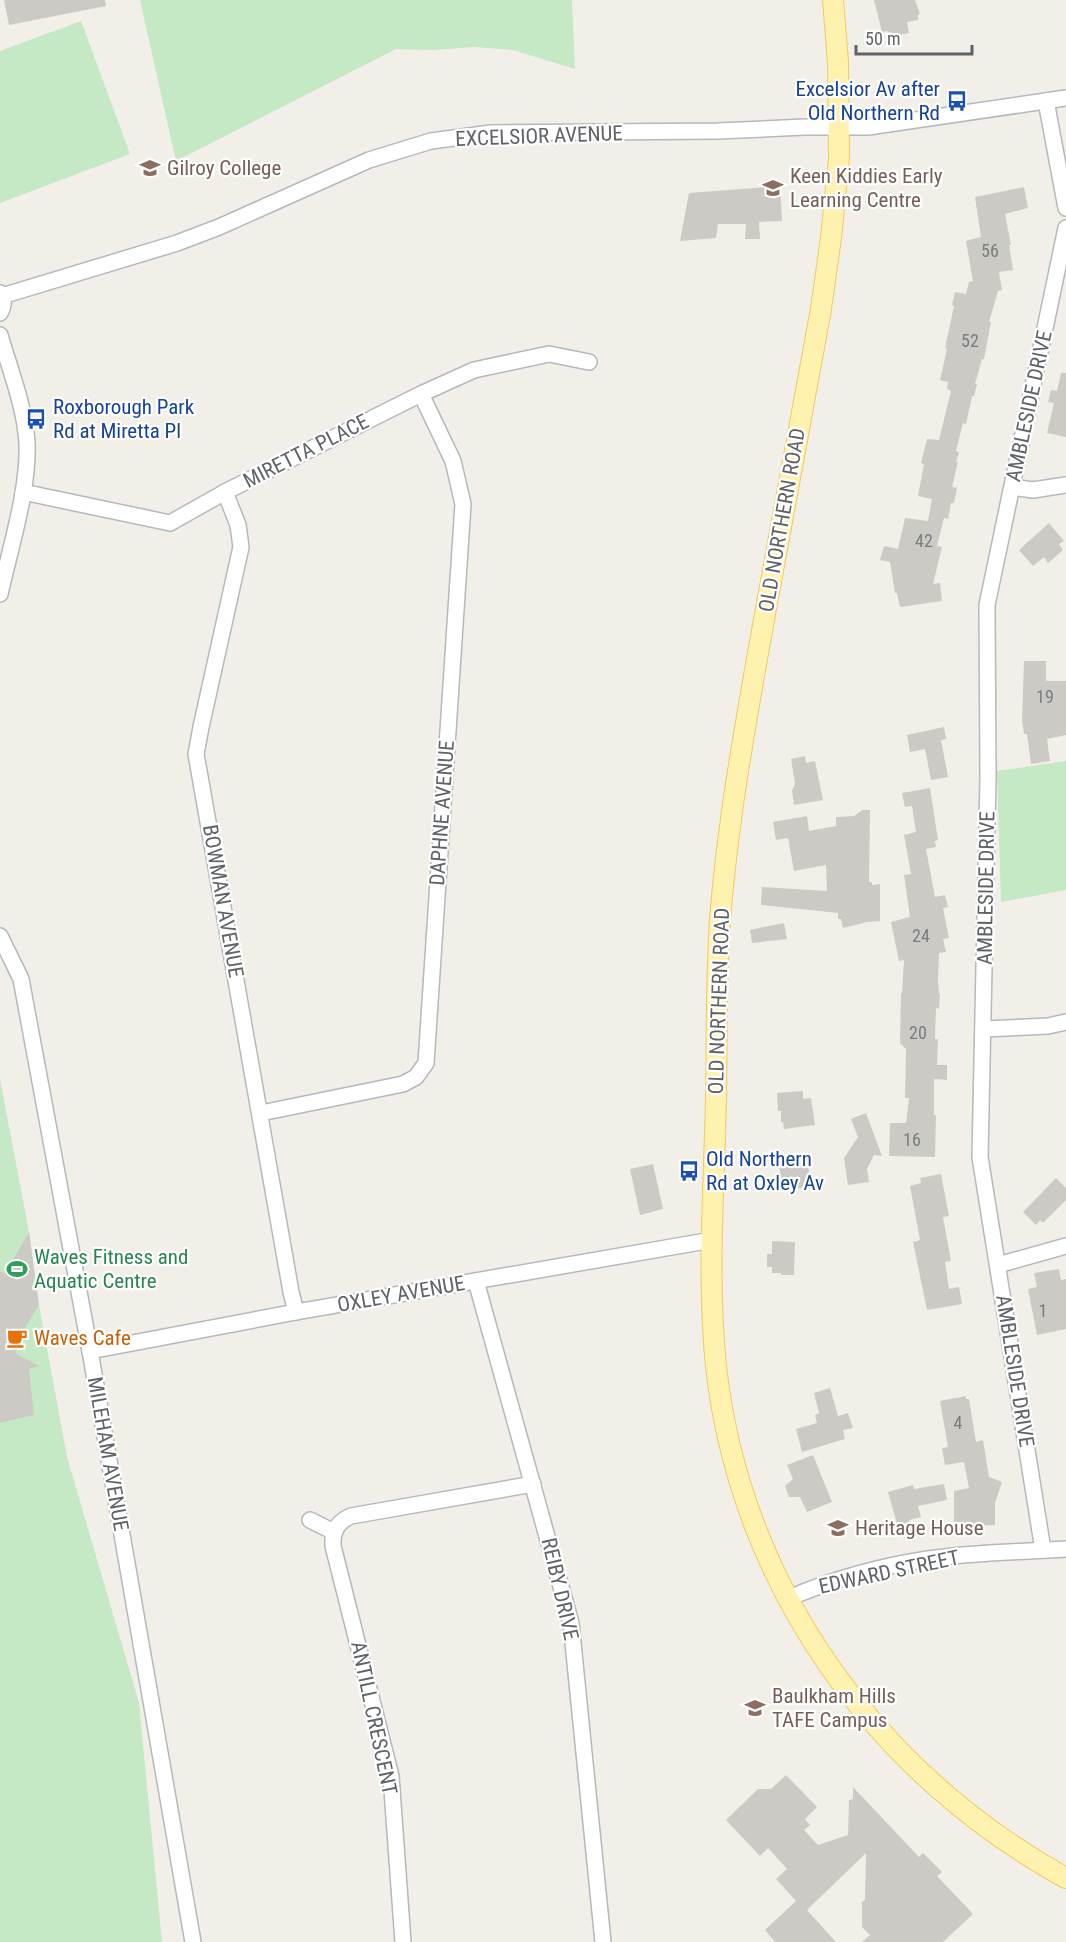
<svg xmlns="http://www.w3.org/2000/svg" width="1066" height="1942" font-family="'Roboto Condensed',sans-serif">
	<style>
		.green { fill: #c5e8c5 }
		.building { fill: #cccac5 }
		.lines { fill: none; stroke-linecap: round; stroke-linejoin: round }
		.minor-casing { stroke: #b5b8bc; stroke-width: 18 }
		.major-casing { stroke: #f2c960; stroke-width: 22 }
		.minor { stroke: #fff; stroke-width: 15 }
		.major { stroke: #fff2af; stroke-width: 20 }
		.labels { text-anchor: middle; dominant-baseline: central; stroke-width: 4.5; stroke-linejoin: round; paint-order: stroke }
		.number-label { font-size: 18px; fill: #7a7d7f }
		.transit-label { font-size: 21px; fill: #164399; stroke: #fff; text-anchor: start }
		.street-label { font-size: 21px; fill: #5f6368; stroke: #fff }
		.education-label { font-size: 21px; fill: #785e54; stroke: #fff; text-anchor: start }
		.leisure-label { font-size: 21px; fill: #27864d; stroke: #fff; text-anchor: start }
		.food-label { font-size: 21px; fill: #c56008; stroke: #fff; text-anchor: start }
	</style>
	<rect width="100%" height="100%" fill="#f1efe8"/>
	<g class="green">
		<polygon points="140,0 572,0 575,69 513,50 474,47 432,50 396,49 176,161"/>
		<polygon points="81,21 130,154 0,203 0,51"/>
		<polygon points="1066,761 1066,890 1001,902 997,771"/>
		<polygon points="0,1079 29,1232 39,1305 67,1457 139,1703 162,1942 0,1942"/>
	</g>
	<g class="building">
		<polygon points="4,0 105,0 106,6 9,25"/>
		<polygon points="874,0 915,0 920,14 918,15 918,20 907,22 909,33 889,37 888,31 882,32"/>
		<polygon points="780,186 782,221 759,222 760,239 745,239 746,224 718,224 716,238 680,241 689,193"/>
		<polygon points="1024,187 1028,208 1005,214 1011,245 1009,245 1013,270 999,272 1002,290 998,291 989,322 991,322 984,359 982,359 975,384 977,384 974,396 972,396 966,424 963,423 956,451 959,452 956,462 958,462 952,487 957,488 954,503 951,503 948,519 944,518 937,546 942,547 933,584 940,583 942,601 900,607 897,593 895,593 890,562 880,560 884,546 898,549 905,518 928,521 932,499 918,496 924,464 921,463 927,439 939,440 951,391 947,389 948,382 940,380 947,349 945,348 954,306 952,305 955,292 966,294 969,282 973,281 966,241 981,237 975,197"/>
		<polygon points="1061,373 1066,373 1066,437 1047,433 1054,403 1048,402 1051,390 1057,391"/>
		<polygon points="1049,523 1064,541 1059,544 1063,550 1048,563 1044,557 1033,566 1019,550"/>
		<polygon points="1024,661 1046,661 1046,681 1066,681 1066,735 1047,739 1050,761 1031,764 1027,734 1024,734 1022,720"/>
		<polygon points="944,727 946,739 941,740 948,777 931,780 925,749 910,752 907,735"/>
		<polygon points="805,756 806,763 815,761 823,800 794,805 792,791 795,784 791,759"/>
		<polygon points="930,788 938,840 935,841 936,847 926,849 935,897 945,895 948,907 943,908 949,938 943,939 946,952 939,953 938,979 939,994 940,994 939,1009 936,1008 935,1039 938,1039 937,1065 947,1065 947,1080 934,1079 934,1115 936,1115 935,1157 889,1156 890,1123 906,1123 909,1098 905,1098 906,1049 900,1043 901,993 902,993 904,960 899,961 891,922 910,917 904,875 911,874 904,835 916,832 912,806 905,807 902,793"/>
		<polygon points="862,810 870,810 869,882 872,882 872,885 880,884 880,921 867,922 843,928 841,919 838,919 838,913 761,905 762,887 827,891 826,865 794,871 788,838 776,840 773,822 807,816 809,831 836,826 836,817 854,816"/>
		<polygon points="784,923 787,939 752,943 750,930"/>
		<polygon points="803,1091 803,1099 811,1098 815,1125 784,1129 783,1122 781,1122 781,1111 778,1111 777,1093"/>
		<polygon points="866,1113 882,1156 874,1155 867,1169 869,1182 848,1185 844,1158 858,1137 851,1119"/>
		<polygon points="808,1159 810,1187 782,1190 779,1162"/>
		<polygon points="653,1164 663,1209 640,1215 630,1169"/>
		<polygon points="941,1174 949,1216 943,1217 951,1261 945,1262 949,1289 959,1287 962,1304 927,1310 913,1242 920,1240 910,1186 921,1183 920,1178"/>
		<polygon points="1056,1178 1066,1188 1066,1200 1043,1223 1040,1220 1036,1225 1023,1212"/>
		<polygon points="29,1232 39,1305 22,1332 26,1335 15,1353 39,1366 29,1369 34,1415 0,1423 0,1271 5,1274"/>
		<polygon points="772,1241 795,1242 794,1275 781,1275 781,1273 772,1273 772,1267 767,1267 767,1254 772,1254"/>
		<polygon points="1059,1269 1061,1280 1066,1279 1066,1329 1037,1335 1028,1289 1037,1287 1034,1273"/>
		<polygon points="830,1388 838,1416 848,1413 853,1428 843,1430 845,1439 802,1452 796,1429 817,1423 815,1415 819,1413 814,1393"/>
		<polygon points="966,1396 966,1399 969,1399 976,1442 983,1440 989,1477 1002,1482 995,1503 995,1525 954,1526 954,1491 969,1488 964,1462 945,1465 942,1448 948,1447 940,1401"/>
		<polygon points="813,1455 832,1502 807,1512 800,1497 789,1497 785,1486 793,1479 787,1465"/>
		<polygon points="944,1484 947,1500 918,1506 921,1517 909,1520 910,1524 898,1527 888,1492 913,1485 914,1489"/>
		<polygon points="786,1775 817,1807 805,1819 810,1825 804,1830 818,1845 848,1835 849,1800 853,1799 853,1787 919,1857 923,1853 942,1872 937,1876 973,1914 943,1942 862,1942 870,1935 862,1927 862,1902 865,1900 866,1853 807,1910 836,1942 775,1942 765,1930 796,1901 776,1879 787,1869 768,1848 760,1856 726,1820 758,1789 771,1789"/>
	</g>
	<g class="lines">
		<g class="minor-casing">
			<g id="minor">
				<polyline points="1046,101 1066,208"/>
				<path d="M0,293c5,7 4,13 0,20"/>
				<polyline points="2,296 177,243 219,227 369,160 431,141 491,133 718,131 805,127 868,127 1066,98"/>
				<path d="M0,335c10,35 25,72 27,108 2,46 -17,106 -27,151"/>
				<polyline points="1012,487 1033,490 1066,485"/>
				<polyline points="23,492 170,523 225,492 421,394 474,370 549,354 589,362"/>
				<polyline points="225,492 238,525 241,547 201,727 196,754 291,1292 296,1312"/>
				<polyline points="0,936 21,979 90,1351 193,1942"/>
				<polyline points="983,1029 1048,1026 1066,1022"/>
				<polyline points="261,1113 403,1084 416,1077 426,1063 463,504 453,461 421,394"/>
				<polyline points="998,1265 1066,1246"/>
				<polyline points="476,1281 571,1623 603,1942"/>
				<polyline points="90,1351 296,1312 712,1240"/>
				<polyline points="310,1520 334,1532"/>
				<polyline points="1043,1550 980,1157 988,777 987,605 1066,228"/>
				<path d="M787,1599c42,-19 95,-33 141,-40 46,-7 92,-7 138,-10"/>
				<path d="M403,1942l-12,-166 -58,-230c-1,-14 4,-24 18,-30l182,-32"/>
			</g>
		</g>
		<g class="major-casing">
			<path id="major" d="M833,0l5,62 1,96 -8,80 -10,71c-19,102 -37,203 -56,305 -18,101 -37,203 -45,306 -4,59 -3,120 -4,180 -2,88 -9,178 0,266 24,219 159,407 350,512"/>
		</g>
		<use href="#minor" class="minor"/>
		<use href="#major" class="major"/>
	</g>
	<defs>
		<g id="bus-bare" transform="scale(1.62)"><path d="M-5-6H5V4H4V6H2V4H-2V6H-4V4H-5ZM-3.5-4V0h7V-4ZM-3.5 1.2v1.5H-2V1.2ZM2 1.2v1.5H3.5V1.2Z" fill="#1a4fb4" stroke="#fff" stroke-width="2.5" paint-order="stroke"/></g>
		<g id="school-bare" transform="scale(1.62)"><path d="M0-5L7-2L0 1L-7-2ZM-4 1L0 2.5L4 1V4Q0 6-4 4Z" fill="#8d6e63" stroke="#fff" stroke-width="2.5" paint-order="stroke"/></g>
		<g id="stadium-bare" transform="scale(1.62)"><path d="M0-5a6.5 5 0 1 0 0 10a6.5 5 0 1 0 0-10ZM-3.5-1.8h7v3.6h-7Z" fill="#2e9e5b" stroke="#fff" stroke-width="2.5" paint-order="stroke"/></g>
		<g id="cafe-bare" transform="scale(1.62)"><path d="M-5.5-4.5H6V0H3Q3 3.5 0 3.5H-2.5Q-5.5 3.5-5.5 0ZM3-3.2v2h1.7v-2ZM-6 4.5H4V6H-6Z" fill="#e8710a" stroke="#fff" stroke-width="2.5" paint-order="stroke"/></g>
		<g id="university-bare" transform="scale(1.62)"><path d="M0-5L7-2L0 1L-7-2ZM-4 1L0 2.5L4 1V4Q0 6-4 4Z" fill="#8d6e63" stroke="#fff" stroke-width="2.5" paint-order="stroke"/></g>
	</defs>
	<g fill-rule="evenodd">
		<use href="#bus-bare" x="957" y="101"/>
		<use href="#school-bare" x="150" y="168"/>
		<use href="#school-bare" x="773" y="188"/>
		<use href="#bus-bare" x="36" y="419"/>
		<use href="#bus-bare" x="689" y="1171"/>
		<use href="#stadium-bare" x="17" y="1269"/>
		<use href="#cafe-bare" x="17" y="1338"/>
		<use href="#school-bare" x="838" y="1528"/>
		<use href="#university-bare" x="755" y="1708"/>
	</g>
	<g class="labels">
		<g class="number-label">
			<text x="990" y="250">56</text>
			<text x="970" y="340">52</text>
			<text x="924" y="540">42</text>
			<text x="1045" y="696">19</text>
			<text x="921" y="935">24</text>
			<text x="918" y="1032">20</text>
			<text x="912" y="1139">16</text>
			<text x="1043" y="1310">1</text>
			<text x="958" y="1422">4</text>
		</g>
		<g class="transit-label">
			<text x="940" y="89" text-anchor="end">Excelsior Av after<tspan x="940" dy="24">Old Northern Rd</tspan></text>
			<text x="53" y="407">Roxborough Park<tspan x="53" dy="24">Rd at Miretta Pl</tspan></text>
			<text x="706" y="1159">Old Northern<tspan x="706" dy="24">Rd at Oxley Av</tspan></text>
		</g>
		<g class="street-label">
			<text transform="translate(539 136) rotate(-2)">EXCELSIOR AVENUE</text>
			<text transform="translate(1029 406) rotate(-78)">AMBLESIDE DRIVE</text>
			<text transform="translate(306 451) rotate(-27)">MIRETTA PLACE</text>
			<text transform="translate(782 520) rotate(-80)">OLD NORTHERN ROAD</text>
			<text transform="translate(442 813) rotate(-86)">DAPHNE AVENUE</text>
			<text transform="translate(986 888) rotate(-89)">AMBLESIDE DRIVE</text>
			<text transform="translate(223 901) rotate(80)">BOWMAN AVENUE</text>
			<text transform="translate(719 1001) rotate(-88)">OLD NORTHERN ROAD</text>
			<text transform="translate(401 1294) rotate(-10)">OXLEY AVENUE</text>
			<text transform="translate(1015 1371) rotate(81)">AMBLESIDE DRIVE</text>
			<text transform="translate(108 1454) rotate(80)">MILEHAM AVENUE</text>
			<text transform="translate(889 1572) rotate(-12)">EDWARD STREET</text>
			<text transform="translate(560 1589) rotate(77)">REIBY DRIVE</text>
			<text transform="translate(374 1718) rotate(78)">ANTILL CRESCENT</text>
		</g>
		<g class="education-label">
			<text x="167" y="168">Gilroy College</text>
			<text x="790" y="176">Keen Kiddies Early<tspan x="790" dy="24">Learning Centre</tspan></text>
			<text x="855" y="1528">Heritage House</text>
			<text x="772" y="1696">Baulkham Hills<tspan x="772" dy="24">TAFE Campus</tspan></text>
		</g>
		<g class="leisure-label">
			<text x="34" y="1257">Waves Fitness and<tspan x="34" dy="24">Aquatic Centre</tspan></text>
		</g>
		<g class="food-label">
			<text x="34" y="1338">Waves Cafe</text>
		</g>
	</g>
	<path d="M856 45v9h116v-9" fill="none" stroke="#5f6368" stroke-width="3"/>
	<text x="865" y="45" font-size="18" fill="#5f6368" stroke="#ffffff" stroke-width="4.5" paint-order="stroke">50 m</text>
</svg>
